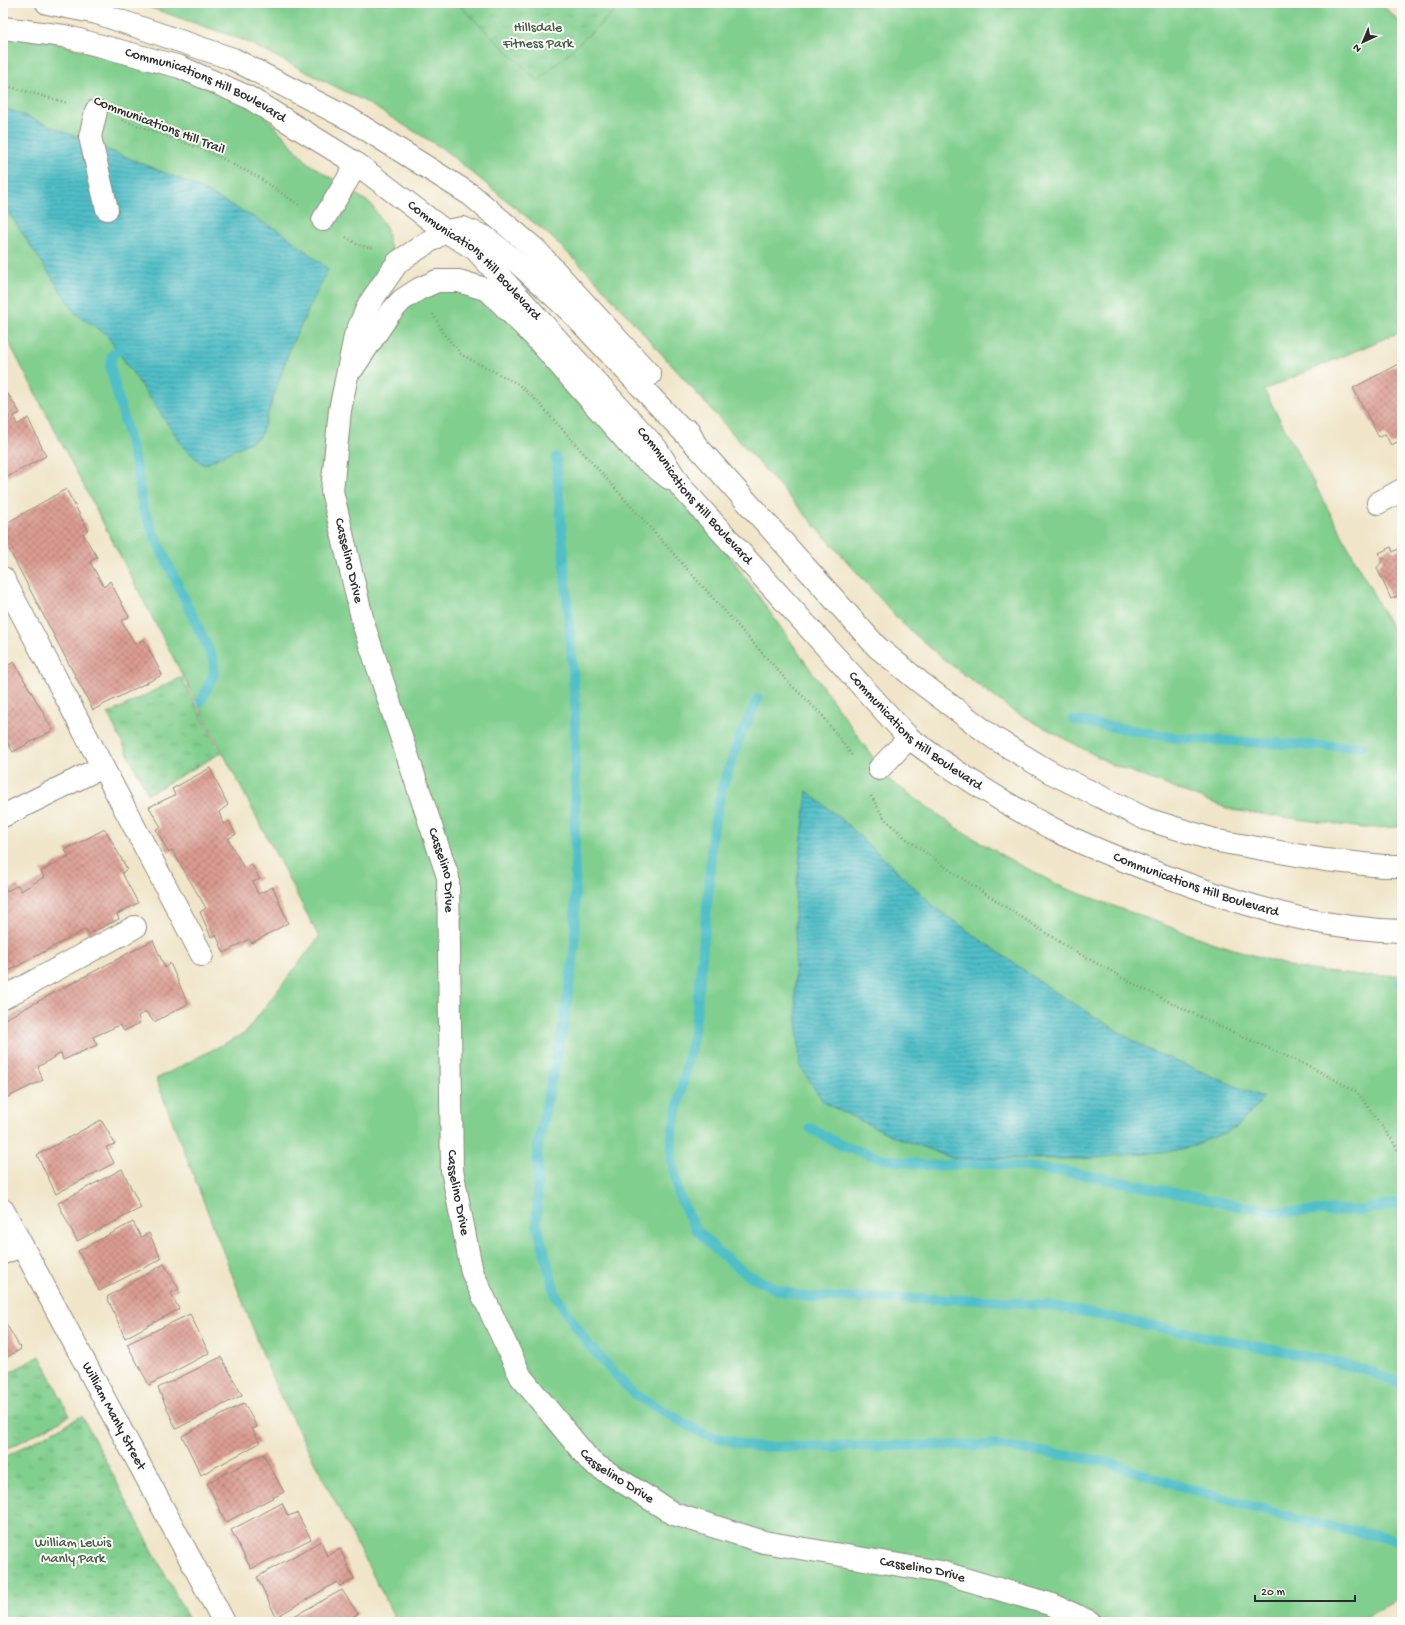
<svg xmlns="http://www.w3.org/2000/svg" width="1405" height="1625" font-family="'Gochi Hand',sans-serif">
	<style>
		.grass { fill: #81cf8e; stroke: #567d5c }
		.park { fill: url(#park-tufts); stroke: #567d5c }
		.water { fill: url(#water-rules); stroke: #3e757a }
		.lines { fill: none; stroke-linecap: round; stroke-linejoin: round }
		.stream { stroke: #51bfc8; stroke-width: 10 }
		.building { fill: url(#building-cross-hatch) }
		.minor-casing { stroke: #8e887a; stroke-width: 24 }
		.path { stroke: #8e887a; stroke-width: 2.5; stroke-dasharray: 1 3; stroke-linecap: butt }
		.minor { stroke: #fff; stroke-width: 22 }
		.labels { text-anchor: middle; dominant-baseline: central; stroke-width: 4; stroke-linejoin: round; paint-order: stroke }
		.park-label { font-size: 14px; fill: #455c49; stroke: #fdfcf7 }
		.street-label { font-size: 14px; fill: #2b2b2b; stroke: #fdfcf7 }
	</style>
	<defs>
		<pattern id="park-tufts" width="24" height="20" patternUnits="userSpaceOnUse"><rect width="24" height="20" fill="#81cf8e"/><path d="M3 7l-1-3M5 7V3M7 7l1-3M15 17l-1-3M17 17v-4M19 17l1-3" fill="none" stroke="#6aa874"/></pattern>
		<pattern id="water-rules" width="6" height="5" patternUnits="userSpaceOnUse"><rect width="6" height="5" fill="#51bfc8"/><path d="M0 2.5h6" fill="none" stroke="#439ba3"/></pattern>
		<pattern id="building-cross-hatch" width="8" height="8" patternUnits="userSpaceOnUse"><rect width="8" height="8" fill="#db9c92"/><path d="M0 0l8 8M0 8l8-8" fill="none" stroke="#b27f77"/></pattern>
	</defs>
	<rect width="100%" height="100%" fill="#fdfcf7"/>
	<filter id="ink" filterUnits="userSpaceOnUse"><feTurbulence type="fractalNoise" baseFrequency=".025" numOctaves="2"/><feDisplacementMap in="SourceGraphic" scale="8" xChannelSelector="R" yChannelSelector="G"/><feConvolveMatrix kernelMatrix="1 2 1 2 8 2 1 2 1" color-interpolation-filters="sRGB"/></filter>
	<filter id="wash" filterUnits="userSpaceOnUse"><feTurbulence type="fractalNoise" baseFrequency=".012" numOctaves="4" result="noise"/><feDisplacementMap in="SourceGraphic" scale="16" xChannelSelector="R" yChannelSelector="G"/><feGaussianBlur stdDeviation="0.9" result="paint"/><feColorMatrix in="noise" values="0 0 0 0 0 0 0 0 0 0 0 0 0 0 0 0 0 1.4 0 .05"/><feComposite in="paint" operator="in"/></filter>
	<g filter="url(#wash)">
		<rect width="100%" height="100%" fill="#f0e5c9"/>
		<g class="grass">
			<polygon points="137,3 1380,3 1402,24 1402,331 1264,390 1402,647 1402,827 1363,828 1232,810 1111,764 1012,710 942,658 902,623 592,276 549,235 442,148 364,101 243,40"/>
			<polygon points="3,28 248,97 308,163 371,204 387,229 389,243 398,262 355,336 419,289 488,290 681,487 889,780 960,830 1007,858 1062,887 1211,942 1295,968 1360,976 1402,975 1402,1597 1354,1622 399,1622 395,1618 275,1385 156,1079 245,1033 319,937 3,331"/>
		</g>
		<g class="park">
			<polygon points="457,3 623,3 538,81"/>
			<polygon points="181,677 221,753 148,794 108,714"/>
			<polygon points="40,1356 70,1416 3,1451 3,1376"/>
			<polygon points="82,1416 190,1622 3,1622 3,1458"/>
		</g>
		<g class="water">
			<polygon points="3,107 192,184 283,233 328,269 290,348 260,437 204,465 185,449 106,334 76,314 3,204"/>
			<polygon points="807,791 849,826 937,909 1052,990 1147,1049 1264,1098 1236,1128 1182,1150 1081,1159 952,1158 893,1136 824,1103 800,1066 795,990 795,903"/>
		</g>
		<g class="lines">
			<g class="stream">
				<polyline points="124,346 112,355 110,366 137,469 143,508 152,530 214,661 214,673 201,702"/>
				<polyline points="556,458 575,700 575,945 565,1017 538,1145 537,1224 556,1296 590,1347 634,1394 703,1434 754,1447 995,1445 1103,1461 1186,1488 1300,1520 1392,1539 1402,1543"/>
				<polyline points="758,699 739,739 722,788 712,837 709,888 695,1027 672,1134 672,1161 679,1196 695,1228 717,1251 745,1273 778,1290 806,1297 990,1300 1058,1307 1344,1364 1372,1372 1402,1384"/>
				<polyline points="1073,720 1176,738 1321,746 1362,746"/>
				<polyline points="1400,982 1402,983"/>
				<polyline points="810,1128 843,1146 884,1159 934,1166 982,1163 1037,1168 1087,1175 1239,1206 1279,1212 1362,1210 1402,1203"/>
			</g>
		</g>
		<g id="blocks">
			<g class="building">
				<polygon points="1402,362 1402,440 1391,445 1385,434 1379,437 1353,388"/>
				<polygon points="8,394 20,413 14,416 17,425 28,418 46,456 7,477 5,471 3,472 3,397"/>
				<polygon points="66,489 88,530 83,534 97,557 90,562 104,587 110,581 129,617 121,621 135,644 144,639 162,675 93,710 3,538 3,525"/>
				<polygon points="1391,547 1393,552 1402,547 1402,594 1391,599 1377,568 1383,560 1379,553"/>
				<polygon points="14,662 53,730 13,752 7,742 3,744 3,668"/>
				<polygon points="210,768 228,805 219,812 224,825 229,821 236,834 228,839 244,868 251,864 260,879 253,882 258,894 273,887 288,923 252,943 249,939 224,953 216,935 211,937 200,912 206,908 172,850 168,852 156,829 161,827 149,807 175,795 172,789"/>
				<polygon points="105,829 127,869 122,873 138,903 117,914 119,919 88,934 86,929 5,973 7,977 3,978 3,893 18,885 21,891 44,877 41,871 69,857 65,850"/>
				<polygon points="153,940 165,968 170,963 188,1004 154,1022 146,1012 138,1016 140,1023 124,1031 120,1025 93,1037 97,1045 63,1060 61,1053 38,1067 43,1080 6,1098 3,1091 3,1020"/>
				<polygon points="101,1120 115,1144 106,1147 114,1163 56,1194 37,1155"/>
				<polygon points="122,1169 141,1208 77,1241 58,1203"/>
				<polygon points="133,1222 141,1237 149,1233 161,1259 99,1291 78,1251"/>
				<polygon points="164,1264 179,1289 171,1293 179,1309 125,1338 107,1297"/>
				<polygon points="190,1314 209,1353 149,1385 127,1344"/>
				<polygon points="3,1319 21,1349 3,1359"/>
				<polygon points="221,1357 242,1395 176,1429 158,1388"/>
				<polygon points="244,1403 257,1427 252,1429 260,1443 201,1475 182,1436"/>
				<polygon points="263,1454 284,1492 226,1522 207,1483"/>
				<polygon points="282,1503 288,1516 297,1513 311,1539 251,1569 231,1530"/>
				<polygon points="321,1541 327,1556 340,1549 354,1579 340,1586 337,1582 276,1617 257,1577"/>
				<polygon points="342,1590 358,1614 352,1617 355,1622 283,1622"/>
			</g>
		</g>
	</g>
	<g filter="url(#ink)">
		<use href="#blocks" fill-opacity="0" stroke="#8e887a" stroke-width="1"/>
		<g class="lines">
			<g class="minor-casing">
				<g id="minor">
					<polyline points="47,3 97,13 233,59 353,121 471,195 536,250 650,375"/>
					<path id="s1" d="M3,28l61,8 116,31 68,30 109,67 88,67 30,18 181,199 25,39 228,251c49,36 100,69 154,96 43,21 90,38 135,54 69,24 131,41 204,43"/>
					<polyline points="96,111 90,137 107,209"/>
					<polyline points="323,220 357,164"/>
					<polyline points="353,368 389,314 402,300 419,289 437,281 459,281 488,290 536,338 637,453 669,478"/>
					<polyline points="689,431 695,444 877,647 921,683 994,738 1050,772 1146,819 1218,841 1325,860 1383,866 1402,866"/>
					<path id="s2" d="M695,444l-124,-132 -52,-48 -34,-27 -22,-9 -18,3 -47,31 -29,42 -14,32 -15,74 -8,81 32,135 84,251 4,293 20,102 49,105 70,85 83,52 90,28 177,30 112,33 37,17"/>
					<polyline points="1378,503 1402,490"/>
					<polyline points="3,578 202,955"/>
					<polyline points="879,769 909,738"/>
					<polyline points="3,816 102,767"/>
					<polyline points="3,998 135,927"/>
					<path id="s3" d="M3,1210l221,412"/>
					<polyline points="3,1253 21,1246"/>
				</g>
			</g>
			<g class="path">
				<polyline points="3,85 68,103"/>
				<polyline points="122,120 205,150 258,177 299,205"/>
				<polyline points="346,237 358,245 373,248"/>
				<polyline points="433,314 443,333 462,355 518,384 537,401 788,682 822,715 853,757"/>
				<polyline points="871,796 884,818 904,837 958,876 1066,946 1141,988 1223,1028 1313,1068 1357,1092 1392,1140 1402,1157"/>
				<polyline points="172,1622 178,1619"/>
			</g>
			<use href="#minor" class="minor"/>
		</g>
	</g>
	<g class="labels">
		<g class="park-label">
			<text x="538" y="28">Hillsdale<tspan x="538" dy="16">Fitness Park</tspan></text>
			<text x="73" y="1543">William Lewis<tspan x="73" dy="16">Manly Park</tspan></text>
		</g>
		<g class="street-label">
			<text stroke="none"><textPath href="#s1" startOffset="212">Communications Hill Boulevard</textPath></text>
			<text transform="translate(159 126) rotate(21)">Communications Hill Trail</text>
			<text stroke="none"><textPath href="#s1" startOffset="536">Communications Hill Boulevard</textPath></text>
			<text stroke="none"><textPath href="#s1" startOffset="860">Communications Hill Boulevard</textPath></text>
			<text stroke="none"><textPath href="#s2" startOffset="708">Casselino Drive</textPath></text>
			<text stroke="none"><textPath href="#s1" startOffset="1184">Communications Hill Boulevard</textPath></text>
			<text stroke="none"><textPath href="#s2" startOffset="1032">Casselino Drive</textPath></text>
			<text stroke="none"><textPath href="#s1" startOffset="1508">Communications Hill Boulevard</textPath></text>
			<text stroke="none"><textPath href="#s2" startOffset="1356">Casselino Drive</textPath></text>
			<text stroke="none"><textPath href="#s3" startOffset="234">William Manly Street</textPath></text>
			<text stroke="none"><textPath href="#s2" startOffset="1692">Casselino Drive</textPath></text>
			<text stroke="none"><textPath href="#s2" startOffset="2016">Casselino Drive</textPath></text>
		</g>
	</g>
	<rect width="1405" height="1625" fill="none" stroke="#fdfcf7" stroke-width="16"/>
	<g transform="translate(1363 42) rotate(224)" stroke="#fdfcf7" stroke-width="3" paint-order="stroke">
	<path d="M0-3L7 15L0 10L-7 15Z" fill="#2b2b2b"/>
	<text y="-6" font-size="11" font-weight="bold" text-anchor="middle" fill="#2b2b2b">N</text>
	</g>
	<path d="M1255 1595v6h100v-6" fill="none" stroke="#2b2b2b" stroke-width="2"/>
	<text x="1261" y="1595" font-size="12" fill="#2b2b2b" stroke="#fdfcf7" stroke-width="3" paint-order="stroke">20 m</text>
</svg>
